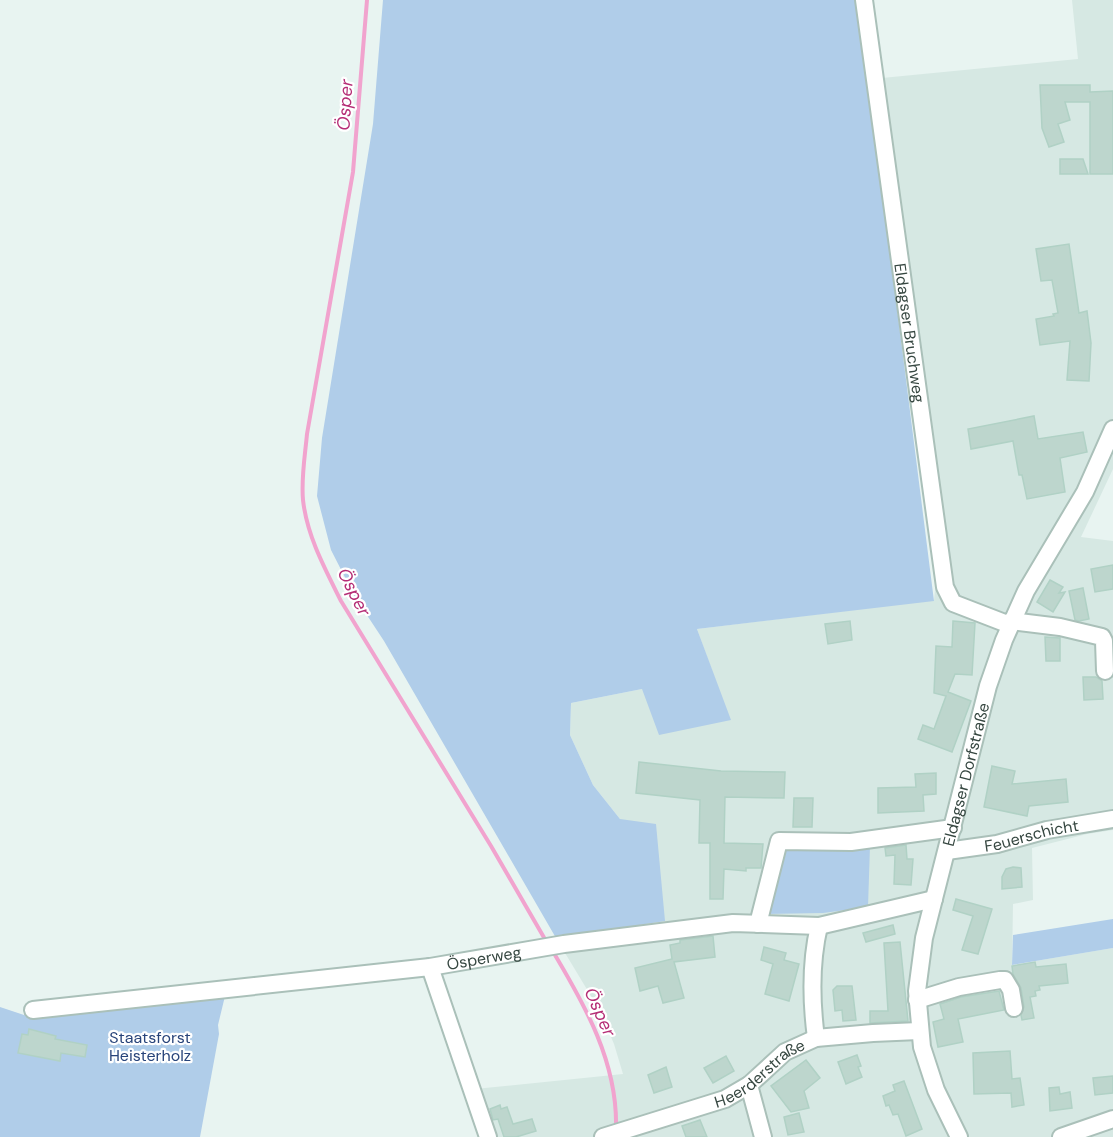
<svg xmlns="http://www.w3.org/2000/svg" width="1113" height="1137" font-family="'DM Sans',sans-serif">
	<style>
		.residential { fill: #d6e8e3 }
		.green { fill: #b0cde9 }
		.lines { fill: none; stroke-linecap: round; stroke-linejoin: round }
		.stream { stroke: #f1a3ce; stroke-width: 4 }
		.building { fill: #bdd6cd; stroke: #b0d1c5; stroke-width: 1.5 }
		.minor-casing { stroke: #aac0b9; stroke-width: 20 }
		.minor { stroke: #fff; stroke-width: 16 }
		.labels { text-anchor: middle; dominant-baseline: central; stroke-width: 4.5; stroke-linejoin: round; paint-order: stroke }
		.street-label { font-size: 16px; fill: #364741; stroke: #fff }
		.park-label { font-size: 16px; fill: #28447a; stroke: #fff }
		.water-label { font-size: 18px; font-style: italic; fill: #b52e76; stroke: #fff }
	</style>
	<rect width="100%" height="100%" fill="#e8f4f1"/>
	<polygon class="residential" points="1072,0 1113,0 1113,469 1081,537 1113,541 1113,830 1087,834 1032,848 1033,900 1013,904 1012,965 1113,948 1113,1137 631,1137 631,1133 614,1137 491,1137 475,1089 623,1074 614,1044 600,1011 556,938 620,819 593,785 570,735 571,703 642,689 730,720 697,629 934,600 942,524 882,78 1078,59"/>
	<g class="green">
		<polygon points="383,0 858,0 934,601 697,629 731,720 659,735 642,689 571,703 570,735 593,785 620,819 656,824 665,921 556,938 384,641 355,597 331,550 317,496 322,438 373,124"/>
		<polygon points="783,844 870,846 868,907 823,913 765,914"/>
		<polygon points="1113,919 1113,948 1012,965 1013,935"/>
		<polygon points="225,996 218,1025 219,1034 200,1137 0,1137 0,1007 27,1016"/>
	</g>
	<g class="lines">
		<g class="stream">
			<path d="M367,0l-14,172 -46,262c-2,22 -6,44 -4,66 4,36 22,69 38,101l150,245 55,95"/>
			<path d="M552,950c33,55 66,113 64,179"/>
		</g>
	</g>
	<g class="building">
		<polygon points="1040,85 1090,85 1090,92 1113,91 1113,174 1090,174 1090,102 1065,102 1070,120 1058,124 1064,142 1049,147 1042,128"/>
		<polygon points="1060,159 1083,159 1088,174 1060,174"/>
		<polygon points="1069,244 1079,313 1087,311 1091,343 1089,381 1067,380 1070,341 1040,345 1036,319 1054,316 1053,314 1058,313 1052,280 1041,281 1036,249"/>
		<polygon points="1034,416 1038,439 1083,432 1087,452 1060,458 1065,492 1027,499 1022,475 1019,475 1013,441 971,449 968,429"/>
		<polygon points="1113,565 1113,589 1095,592 1091,569"/>
		<polygon points="1050,580 1063,587 1059,593 1065,592 1053,612 1037,602"/>
		<polygon points="1083,588 1089,619 1079,621 1075,620 1069,591"/>
		<polygon points="850,621 852,640 828,644 825,624"/>
		<polygon points="953,621 975,623 972,675 955,674 948,692 971,701 952,752 918,739 923,725 934,729 946,696 934,693 936,646 952,647"/>
		<polygon points="1045,637 1060,638 1060,661 1046,661"/>
		<polygon points="1083,677 1096,677 1102,681 1103,699 1084,700"/>
		<polygon points="639,762 721,771 785,772 784,798 725,797 724,843 763,844 761,868 746,868 746,871 724,869 723,899 710,899 710,843 699,843 700,800 636,793"/>
		<polygon points="992,766 1015,771 1012,784 1066,779 1068,802 1029,806 1027,816 984,807"/>
		<polygon points="936,773 936,794 923,795 924,811 878,813 878,788 916,787 915,774"/>
		<polygon points="794,798 813,798 812,827 793,827"/>
		<polygon points="906,845 907,859 913,859 911,885 894,884 895,855 886,856 885,848"/>
		<polygon points="1013,867 1021,868 1022,887 1002,889 1002,877 1006,869"/>
		<polygon points="956,899 992,909 978,954 962,950 973,916 953,910"/>
		<polygon points="893,925 895,934 866,942 863,933"/>
		<polygon points="713,936 715,957 674,962 684,998 663,1003 658,986 640,991 635,968 672,959 670,945 680,943 680,940"/>
		<polygon points="900,942 908,1021 870,1023 870,1011 888,1011 884,943"/>
		<polygon points="764,947 786,953 784,960 799,964 789,1001 765,994 773,964 761,960"/>
		<polygon points="1035,962 1036,967 1066,964 1068,983 1039,986 1040,990 1035,991 1036,996 1030,997 1034,1018 1022,1020 1021,1015 1024,1007 1021,988 1013,974 1012,966"/>
		<polygon points="837,986 852,986 856,1020 843,1021 842,1010 835,1011 833,990"/>
		<polygon points="999,991 1004,1010 958,1019 963,1042 938,1047 933,1022 944,1019 940,1004 961,997"/>
		<polygon points="29,1029 56,1036 55,1039 87,1045 85,1057 61,1053 60,1061 18,1053 22,1034 28,1035"/>
		<polygon points="1010,1051 1012,1079 1020,1078 1024,1105 1012,1107 1011,1093 974,1094 973,1053"/>
		<polygon points="857,1055 861,1066 858,1067 862,1077 846,1084 838,1062"/>
		<polygon points="726,1056 734,1071 713,1083 704,1068"/>
		<polygon points="806,1060 820,1078 804,1091 809,1108 791,1112 771,1086"/>
		<polygon points="666,1067 672,1087 654,1093 648,1075"/>
		<polygon points="1113,1076 1113,1093 1095,1095 1093,1078"/>
		<polygon points="904,1081 922,1129 906,1136 898,1114 893,1115 889,1105 886,1106 883,1096 895,1091 893,1085"/>
		<polygon points="1059,1087 1060,1094 1070,1092 1072,1108 1050,1111 1049,1088"/>
		<polygon points="500,1105 501,1109 507,1107 513,1124 532,1119 536,1131 516,1137 504,1137 498,1119 493,1120 490,1109"/>
		<polygon points="799,1113 804,1132 788,1135 784,1117"/>
		<polygon points="700,1120 707,1137 686,1137 682,1126"/>
	</g>
	<g class="lines">
		<g class="minor-casing">
			<g id="minor">
				<path id="s1" d="M864,0l81,587 8,16 57,22"/>
				<polyline points="1011,621 1060,627 1102,637 1104,641 1105,671"/>
				<path id="s2" d="M947,851l50,-7 50,-14 66,-11"/>
				<polyline points="758,924 779,841 851,842 953,828"/>
				<polyline points="430,967 488,1137"/>
				<polyline points="917,1000 959,987 1000,980 1005,980 1011,990 1014,1008"/>
				<path id="s3" d="M33,1010l397,-43 134,-23 169,-21 86,3 115,-27"/>
				<path d="M816,1038c-5,-38 -6,-74 3,-112"/>
				<polyline points="749,1085 763,1137"/>
				<path id="s4" d="M603,1137l122,-38 24,-14 36,-33 31,-14 57,-5 46,-2"/>
				<path id="s5" d="M959,1137l-23,-47 -14,-43 -5,-56 7,-53 64,-252 16,-46 22,-49 59,-99 28,-63"/>
				<polyline points="1061,1137 1113,1119"/>
			</g>
		</g>
		<use href="#minor" class="minor"/>
	</g>
	<g class="labels">
		<g class="street-label">
			<text stroke="none"><textPath href="#s1" startOffset="336">Eldagser Bruchweg</textPath></text>
			<text stroke="none"><textPath href="#s5" startOffset="376">Eldagser Dorfstraße</textPath></text>
			<text stroke="none"><textPath href="#s2" startOffset="86">Feuerschicht</textPath></text>
			<text stroke="none"><textPath href="#s3" startOffset="454">Ösperweg</textPath></text>
			<text stroke="none"><textPath href="#s4" startOffset="171">Heerderstraße</textPath></text>
		</g>
		<g class="park-label">
			<text x="150" y="1037">Staatsforst<tspan x="150" dy="18">Heisterholz</tspan></text>
		</g>
		<g class="water-label">
			<text transform="translate(345 105) rotate(-86)">Ösper</text>
			<text transform="translate(354 592) rotate(63)">Ösper</text>
			<text transform="translate(600 1012) rotate(66)">Ösper</text>
		</g>
	</g>
</svg>
